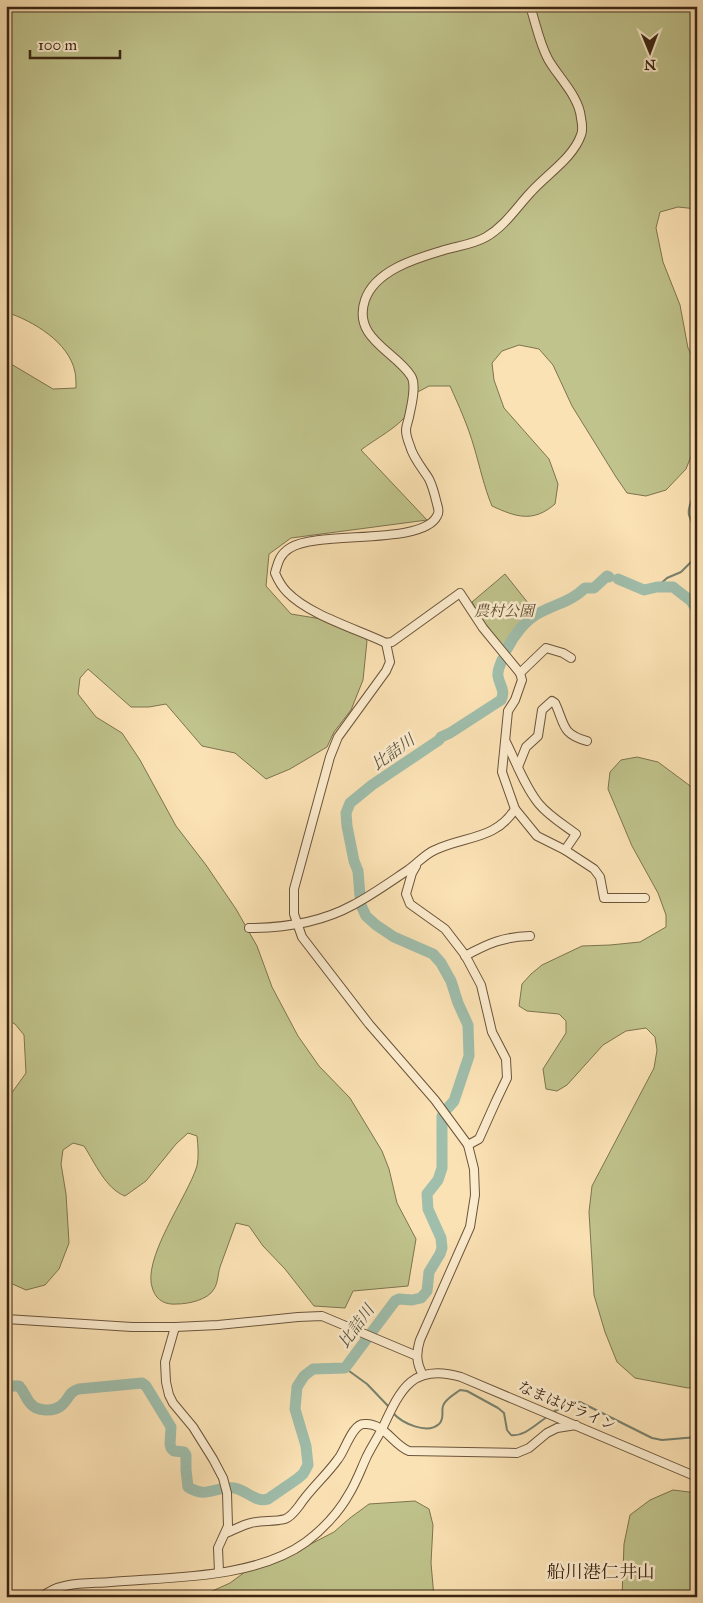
<svg xmlns="http://www.w3.org/2000/svg" width="703" height="1603" font-family="'IM FELL Great Primer','Noto Serif JP',serif">
	<style>
		.green { fill: #c0c38c; stroke: #7e744f }
		.lines { fill: none; stroke-linecap: round; stroke-linejoin: round }
		.stream { stroke: #77816e; stroke-width: 2 }
		.river { stroke: #9fbeac; stroke-width: 11 }
		.minor-casing { stroke: #6b543a; stroke-width: 10 }
		.minor { stroke: #fcecce; stroke-width: 8 }
		.labels { text-anchor: middle; dominant-baseline: central; stroke-width: 5; stroke-linejoin: round; paint-order: stroke }
		.park-label { font-size: 15px; font-style: italic; fill: #5c4c30; stroke: #fcecce }
		.street-label { font-size: 15px; fill: #3b2512; stroke: #fcecce }
		.water-label { font-size: 16px; font-style: italic; fill: #595340; stroke: #fcecce }
		.quarter-label { font-size: 18px; fill: #3b2512; stroke: #fcecce }
	</style>
	<rect width="100%" height="100%" fill="#fbe2b4"/>
	<filter id="stains"><feTurbulence type="fractalNoise" baseFrequency=".004" numOctaves="4"/><feColorMatrix values="0 0 0 0 .2 0 0 0 0 .09 0 0 0 0 .02 0 0 0 .5 -.17"/></filter>
	<radialGradient id="worn" r=".72"><stop offset=".6" stop-color="#630" stop-opacity="0"/><stop offset="1" stop-color="#630" stop-opacity=".3"/></radialGradient>
	<g class="green">
		<path d="M6,6h691v203l-19,-2 -18,5 -4,16 7,34 17,43 8,43 9,17v76l-11,28 -20,21 -20,6 -19,-3 -11,-16 -44,-71 -19,-41 -14,-16 -20,-4 -17,6 -10,12 2,17 10,28 45,51 9,25 -3,20c-22,19 -39,13 -63,2 -8,-19 -12,-39 -18,-59 -6,-21 -15,-41 -24,-61h-21l-15,8c-2,6 -3,13 -6,19 -9,14 -33,26 -47,37l66,70 -136,18 -22,16 -3,32 25,28 49,8 21,10 6,9 -4,39 -12,30 -17,22 -7,15 -37,22 -24,10 -31,-26 -33,-7 -36,-42 -17,3h-18l-43,-38 -8,9 -2,16 18,23 26,16 18,27 36,66 30,39 30,44 21,37 15,41 26,49 21,30 31,32 32,53 7,18 8,34 19,36 -8,47 -55,5 -8,17 -31,-2 -29,-37 -22,-23 -14,-20 -13,-3c-5,15 -11,29 -16,44 -2,6 -2,16 -6,22 -6,11 -26,15 -37,15 -11,1 -20,-3 -24,-14 -13,-29 35,-94 44,-124 2,-10 1,-20 0,-30l-9,-3 -12,11 -30,37 -21,15c-19,-7 -30,-33 -41,-50l-11,-3 -10,7 -2,14 5,30 3,49 -10,26 -14,16 -19,5 -18,-8 -2,-5v-176l20,-28 -2,-38 -9,-11 -9,-5v-658l47,28 23,-1c0,-5 0,-11 -1,-16 -6,-30 -42,-51 -69,-60z"/>
		<polygon points="505,574 536,613 512,636 504,649 484,623 472,602"/>
		<polygon points="637,757 658,762 697,791 697,1387 688,1388 635,1378 617,1362 605,1332 594,1295 589,1212 592,1186 654,1068 657,1050 655,1037 646,1028 626,1031 603,1045 567,1085 557,1091 546,1089 543,1069 566,1033 566,1021 559,1014 527,1011 519,1006 522,984 531,974 542,965 582,946 610,945 640,942 666,927 666,915 658,893 632,846 608,789 610,772 621,760"/>
		<polygon points="673,1490 697,1493 697,1597 622,1597 624,1544 630,1515 650,1500"/>
		<polygon points="415,1501 429,1509 433,1525 431,1563 434,1597 199,1597 230,1583 249,1569 276,1562 334,1532 350,1518 369,1504"/>
	</g>
	<g class="lines">
		<g class="stream">
			<path d="M697,454c-7,10 -1,24 -2,35 -1,10 -8,16 -6,26 2,6 5,13 8,19"/>
			<polyline points="657,587 667,578 681,572 696,557 697,554"/>
			<polyline points="345,1368 367,1384 389,1407"/>
			<polyline points="553,1412 569,1404 580,1402 652,1438 662,1440 697,1437"/>
			<path d="M393,1413c9,10 34,22 46,11 6,-6 2,-12 4,-18 2,-7 12,-12 17,-16l7,1 31,17 6,5 3,17 4,5c13,2 25,-11 36,-18"/>
		</g>
		<g class="river">
			<polyline points="618,579 644,590 657,587 673,587 691,601 697,610"/>
			<path d="M507,649c7,-14 19,-30 34,-37 15,-8 31,-11 44,-24h9l13,-12 2,1"/>
			<path d="M360,896l-2,-25 -4,-10 -7,-35 -1,-13 4,-10 22,-18 67,-45 2,-3 9,-4 51,-33c5,-10 -2,-15 -3,-24 -1,-6 2,-10 4,-16"/>
			<polyline points="360,903 366,916 376,925 394,937 433,954 441,963 451,981 458,1003 468,1025 469,1056 454,1101 446,1110"/>
			<path d="M6,1390l6,-4h7c5,5 6,11 11,17 7,9 24,9 32,2 8,-7 6,-13 17,-16l63,-6 4,3 25,41 -1,17 1,4 3,3 10,1 2,3v15l2,17c19,12 26,-1 46,1 13,2 21,15 34,11l29,-20 6,-5 5,-9 -2,-19 -11,-37 2,-22 7,-11 9,-7 32,-1 50,-67 4,-2 13,1 9,-2 6,-7 2,-19 11,-18 2,-6 -1,-10 -13,-29 -1,-15 11,-14 4,-12v-52"/>
		</g>
		<g class="minor-casing">
			<g id="minor">
				<path d="M386,643l4,19 -4,9 -48,66 -8,20 -36,132v25l8,23 67,87 66,76 33,45 6,24 1,26 -5,32 -50,113c-4,13 -4,23 3,35"/>
				<polyline points="520,673 546,648 563,653 571,658"/>
				<path d="M506,742c10,20 19,45 33,62 10,12 25,21 37,30l-11,16 29,19 6,8 4,21h41"/>
				<path d="M518,767l8,-20 12,-11 4,-26 10,-9 3,2c10,21 6,31 32,38"/>
				<polyline points="515,809 537,836 565,850"/>
				<polyline points="416,866 412,873 406,894 410,904 445,929 465,955 481,985 492,1032 506,1059 507,1078 496,1101 479,1139 468,1145"/>
				<path d="M249,928c35,0 73,-6 104,-23 19,-10 37,-23 55,-35 9,-6 17,-16 27,-20 29,-14 61,-10 80,-41l-13,-37 6,-61 7,-11 7,-20 -2,-7 -37,-45 -23,-35 -68,49 -6,1c-29,-14 -77,-28 -99,-51 -5,-5 -9,-12 -12,-19 3,-11 5,-19 15,-25 29,-18 132,-2 147,-32 3,-4 1,-8 0,-12 -2,-8 -4,-17 -8,-25 -6,-10 -16,-21 -19,-33 -2,-5 -4,-11 -4,-16 0,-4 2,-8 3,-13 2,-10 8,-32 2,-41 -16,-25 -59,-38 -46,-76 10,-29 49,-41 76,-49 15,-5 31,-6 45,-14 19,-11 30,-29 45,-45 16,-18 42,-34 50,-57 2,-5 1,-12 0,-17 -2,-22 -23,-41 -33,-59 -9,-17 -12,-35 -18,-53"/>
				<path d="M465,956c24,-13 38,-19 65,-20"/>
				<polyline points="6,1319 132,1327 175,1327 218,1325 298,1317 322,1316 417,1356"/>
				<polyline points="175,1327 165,1362 166,1382 169,1395 173,1403 193,1427 213,1459 223,1478 227,1493 228,1526 218,1548 219,1572"/>
				<path d="M226,1533c8,-3 16,-8 25,-10 11,-3 23,-1 34,-4 6,-2 10,-8 14,-13 11,-17 27,-30 39,-47 7,-8 14,-35 26,-35 20,-2 29,21 45,27l108,2 12,-5 18,-15 10,-5 19,-3"/>
				<path d="M42,1597c17,-16 47,-13 69,-15 60,-5 144,-3 195,-40 16,-12 33,-30 43,-48 7,-11 12,-25 18,-38 5,-10 11,-19 16,-29 18,-39 30,-64 78,-50l236,100"/>
			</g>
		</g>
		<use href="#minor" class="minor"/>
	</g>
	<g class="labels">
		<g class="park-label">
			<text x="504" y="611">農村公園</text>
		</g>
		<g class="street-label">
			<text transform="translate(567 1406) rotate(23)">なまはげライン</text>
		</g>
		<g class="water-label">
			<text transform="translate(393 752) rotate(-36)">比詰川</text>
			<text transform="translate(356 1326) rotate(-54)">比詰川</text>
		</g>
		<g class="quarter-label">
			<text x="601" y="1572">船川港仁井山</text>
		</g>
	</g>
	<rect width="703" height="1603" fill="none" stroke="#fbe2b4" stroke-width="25"/>
	<rect x="8" y="8" width="688" height="1588" fill="none" stroke="#3b2512" stroke-width="2.5"/>
	<rect x="12" y="12" width="678" height="1578" fill="none" stroke="#3b2512"/>
	<g transform="translate(650 52) rotate(179)" stroke="#fcecce" stroke-width="4" paint-order="stroke">
	<path d="M0-4L9 19L0 12L-9 19Z" fill="#3b2512"/>
	<text y="-8" font-size="14" font-weight="bold" text-anchor="middle" fill="#3b2512">N</text>
	</g>
	<path d="M30 50v8h90v-8" fill="none" stroke="#3b2512" stroke-width="2.5"/>
	<text x="38" y="50" font-size="15" fill="#3b2512" stroke="#fcecce" stroke-width="4" paint-order="stroke">100 m</text>
	<rect width="100%" height="100%" filter="url(#stains)"/>
	<rect width="100%" height="100%" fill="url(#worn)"/>
</svg>
